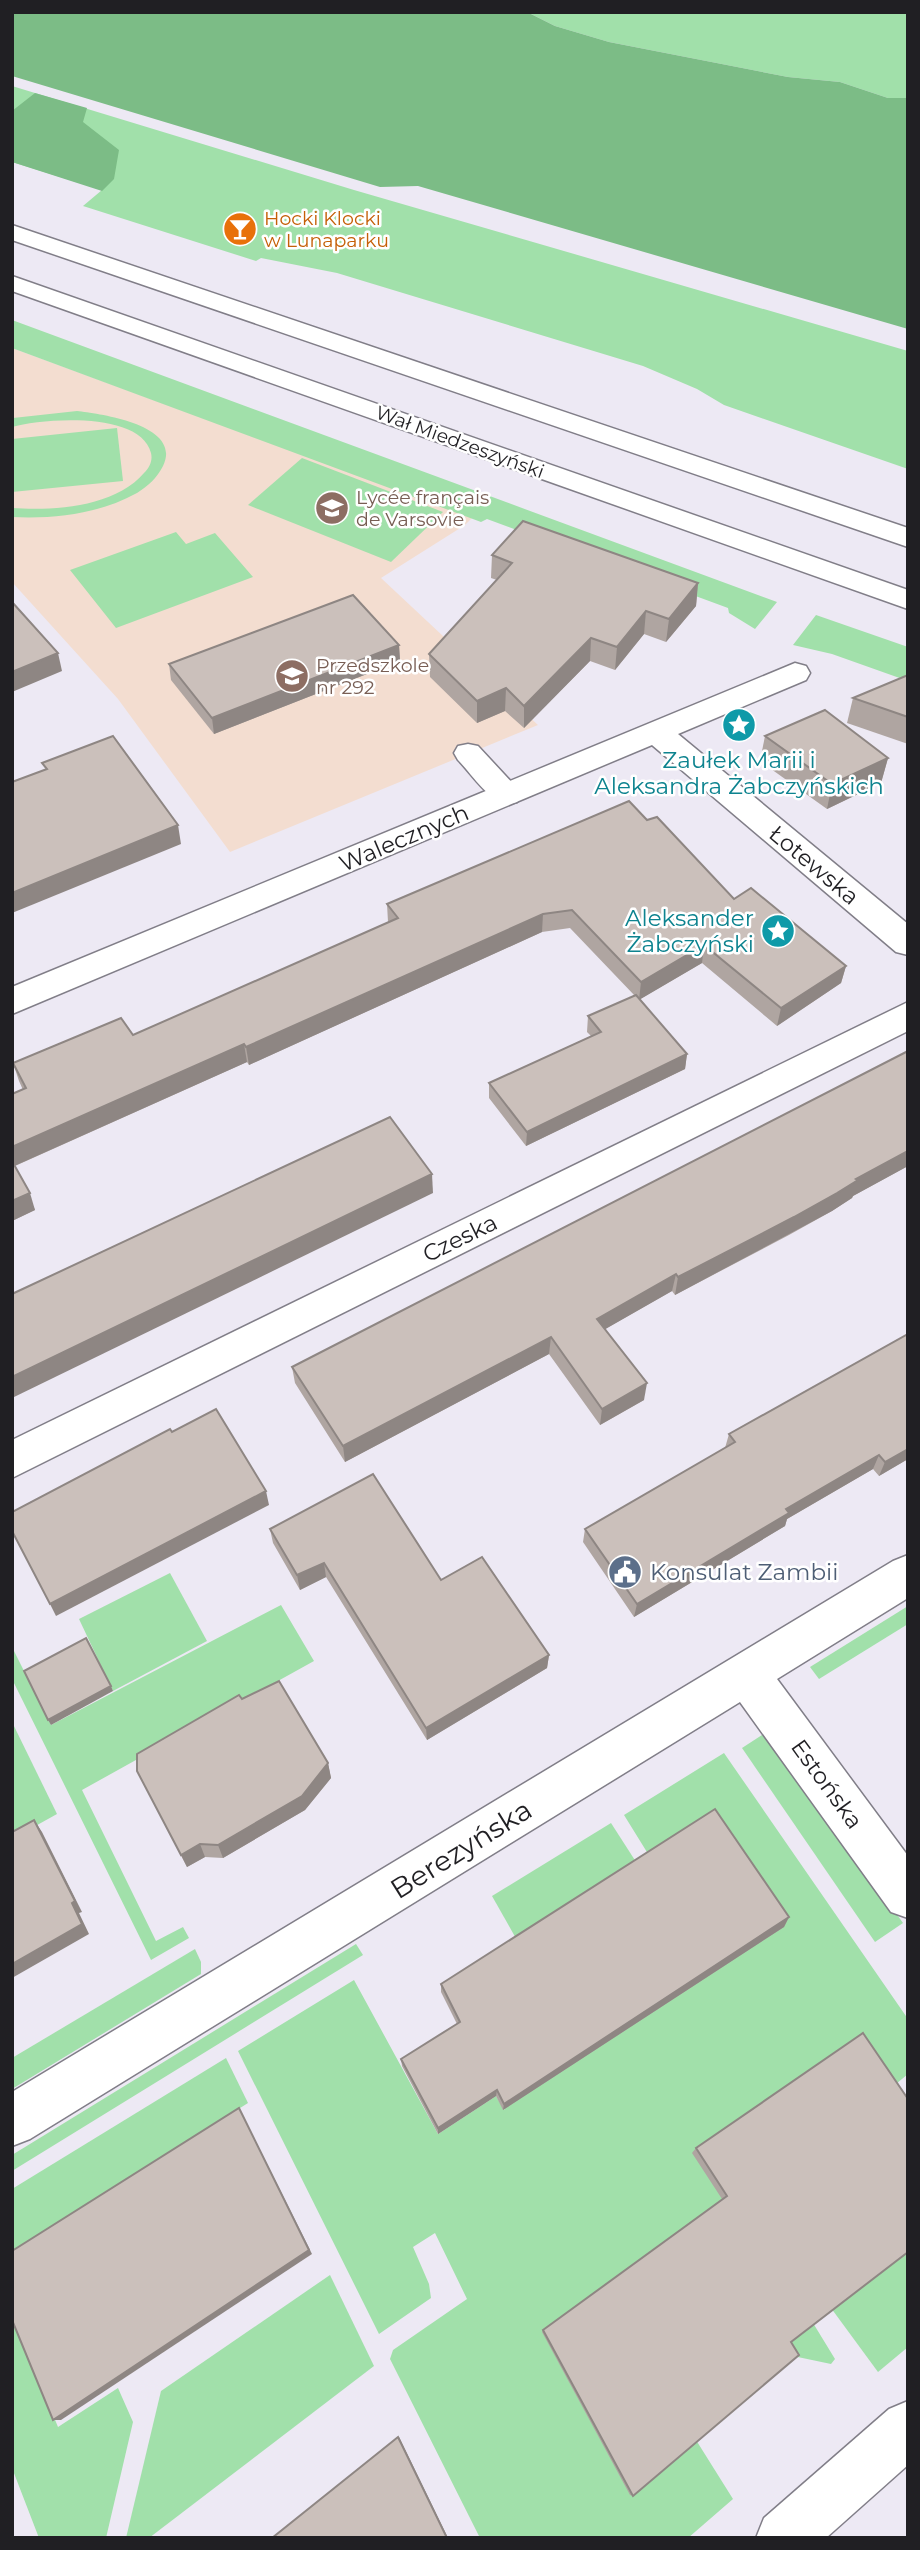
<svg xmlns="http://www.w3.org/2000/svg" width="920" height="2550" font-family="Montserrat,sans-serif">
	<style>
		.education { fill: #f3ddd0 }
		.green { fill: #a1e0aa }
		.forest { fill: #7cbc86 }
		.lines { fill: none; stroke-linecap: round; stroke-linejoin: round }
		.lane-casing { stroke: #817e88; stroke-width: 3 }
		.street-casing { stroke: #817e88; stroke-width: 3 }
		.secondary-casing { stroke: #817e88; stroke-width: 3 }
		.lane { fill: #fff; fill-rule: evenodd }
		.street { fill: #fff; fill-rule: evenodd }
		.secondary { fill: #fff; fill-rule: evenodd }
		.wall { fill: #afa5a1 }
		.shaded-wall { fill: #8e8683 }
		.building { fill: #cbc0bb; stroke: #8e8683; stroke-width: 2 }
		.labels { text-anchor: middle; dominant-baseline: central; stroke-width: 5; stroke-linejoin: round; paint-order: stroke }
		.far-food-label { font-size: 19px; fill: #c56008; stroke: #fff; text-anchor: start }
		.far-street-label { font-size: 19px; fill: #201f23; stroke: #fff }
		.far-education-label { font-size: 19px; fill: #785e54; stroke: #fff; text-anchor: start }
		.culture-label { font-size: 23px; fill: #0d838f; stroke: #fff }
		.street-label { font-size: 23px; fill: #201f23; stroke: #fff }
		.service-label { font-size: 23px; fill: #4e5e75; stroke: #fff; text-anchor: start }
		.near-street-label { font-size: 28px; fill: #201f23; stroke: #fff }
	</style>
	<rect width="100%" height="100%" fill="#ede9f4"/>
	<polygon class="education" points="12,348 473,517 465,525 381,578 538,725 230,852 118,699 12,582"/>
	<g class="green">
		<polygon points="527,12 908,12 908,98 888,98 840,82 788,77 609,42 555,26"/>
		<polygon points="12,86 354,190 908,351 908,469 724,405 697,389 643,366 337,273 261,258 256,261 83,206 102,190 12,162"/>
		<polygon points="12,320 777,602 755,629 729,613 728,608 487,519 481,522 12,348"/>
		<path d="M77,411c24,3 106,14 86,55 -6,12 -15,20 -26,27 -38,21 -82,26 -125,24v-9c42,3 103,-1 132,-35 5,-5 9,-12 7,-20 -10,-42 -108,-35 -139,-26l1,-9z"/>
		<polygon points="117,428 123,481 12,492 12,439"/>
		<polygon points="302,458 443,512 391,562 248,505"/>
		<polygon points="176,532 186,544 215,533 253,577 116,628 70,570"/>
		<polygon points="816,615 908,647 908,681 832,654 793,645"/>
		<polygon points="170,1573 207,1641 113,1691 79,1619"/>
		<polygon points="281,1605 314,1661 82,1790 156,1941 183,1927 189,1938 151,1960 12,1679 12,1647 51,1725"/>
		<polygon points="908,1606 908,1624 819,1679 810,1667"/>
		<polygon points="12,1722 57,1814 12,1839"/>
		<polygon points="762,1735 778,1748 903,1923 875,1942 742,1748"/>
		<polygon points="724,1753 908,2019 908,2074 744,2210 835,2359 831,2364 793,2356 696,2440 733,2499 688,2538 480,2538 390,2359 393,2350 467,2299 435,2233 413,2247 429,2284 431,2298 379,2334 238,2051 354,1980 438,2134 496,2096 504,2110 650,1857 624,1815"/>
		<polygon points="611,1823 638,1865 518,1942 492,1896"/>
		<polygon points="356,1944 363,1955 12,2171 12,2155"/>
		<polygon points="195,1949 201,1962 201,1974 12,2089 12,2058"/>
		<polygon points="226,2058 248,2103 12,2252 12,2189"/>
		<polygon points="908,2249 908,2347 878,2372 831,2308"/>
		<polygon points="330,2275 374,2366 149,2538 126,2538 161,2391"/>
		<polygon points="12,2315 58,2427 118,2388 133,2422 106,2538 39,2538 12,2468"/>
	</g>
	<g class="forest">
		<polygon points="12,12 527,12 555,26 609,42 788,77 840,82 888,98 908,98 908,329 418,186 380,187 12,76"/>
		<polygon points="35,93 87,108 83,122 119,150 114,179 102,191 12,162 12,111"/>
	</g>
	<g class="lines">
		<g class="lane-casing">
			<path id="lane" d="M468,744l10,2 39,42 4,7 -4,7c-25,7 -43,-26 -59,-42l-4,-7 4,-7z"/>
		</g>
		<g class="street-casing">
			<g id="street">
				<polygon points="795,663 806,666 810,673 806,680 678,734 908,924 908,955 896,952 652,745 12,1014 12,987"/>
				<polygon points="908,1002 908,1031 12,1478 12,1440"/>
				<polygon points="908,1555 908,1598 777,1679 908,1856 908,1918 891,1912 740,1702 30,2139 12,2146 12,2092 893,1561"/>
				<polygon points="908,2401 908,2465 826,2538 756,2538 764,2518 889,2409"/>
			</g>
		</g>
		<g class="secondary-casing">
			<g id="secondary">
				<polygon points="12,225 908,528 908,547 12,240"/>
				<polygon points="12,276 908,590 908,609 12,291"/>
			</g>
		</g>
		<use href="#lane" class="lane"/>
		<use href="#street" class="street"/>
		<use href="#secondary" class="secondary"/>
	</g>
	<g class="wall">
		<polygon points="492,555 698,583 696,606 666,642 644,634 615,670 590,661 524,728 505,711 477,723 430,677 429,654 497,580 491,578"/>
		<polygon points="399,645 400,661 214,734 171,680 169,664"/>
		<polygon points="908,675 908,744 847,723 853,698"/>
		<polygon points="765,736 888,758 881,783 827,809 760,761"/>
		<polygon points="647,820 734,899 846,966 841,983 777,1026 702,963 640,999 687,1054 685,1069 526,1146 489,1098 489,1083 591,1036 587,1032 588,1016 635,996 570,928 542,932 249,1065 247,1062 15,1166 35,1210 12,1221 12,1094 23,1090 19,1081 13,1063 133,1035 388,922 387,904"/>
		<polygon points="908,1051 908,1166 853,1196 852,1198 832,1211 789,1235 675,1295 672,1291 605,1329 644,1400 600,1425 549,1354 345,1462 295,1383 292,1367"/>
		<polygon points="729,1434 908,1459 879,1476 873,1469 787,1519 785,1526 634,1617 583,1542 585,1529 725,1448"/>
		<polygon points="270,1529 441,1580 549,1655 547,1668 427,1740 326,1577 300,1590 273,1543"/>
		<polygon points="242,1699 328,1763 331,1778 305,1810 223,1858 205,1857 187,1867 137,1771"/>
		<polygon points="789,1917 784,1927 503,2110 496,2096 438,2134 402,2066 401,2059 457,2024 441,1992 441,1984"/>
		<polygon points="863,2033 791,2342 633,2496 630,2495 542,2332 543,2330 722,2199 692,2153 696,2148"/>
	</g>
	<g class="shaded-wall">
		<polygon points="698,583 696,606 666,642 669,619"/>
		<polygon points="646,611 644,634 615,670 617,647"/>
		<polygon points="591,638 590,661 524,728 524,706"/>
		<polygon points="399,645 400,661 214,734 212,718"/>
		<polygon points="58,653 62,671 12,692 12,672"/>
		<polygon points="506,688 505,711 477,723 477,701"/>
		<polygon points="888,758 881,783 827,809 832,784"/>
		<polygon points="178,825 181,844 12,913 12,893"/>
		<polygon points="543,914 542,932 249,1065 246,1047"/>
		<polygon points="704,945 702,963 639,1000 641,982"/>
		<polygon points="846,966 841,983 777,1026 781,1008"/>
		<polygon points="244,1044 247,1062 12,1167 12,1147"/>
		<polygon points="687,1054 685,1069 526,1146 527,1132"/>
		<polygon points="908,1151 908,1166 853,1196 852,1198 832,1211 675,1295 678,1277"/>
		<polygon points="432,1174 433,1193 12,1398 12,1377"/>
		<polygon points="30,1193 35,1210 12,1221 12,1201"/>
		<polygon points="676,1274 672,1291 595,1335 597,1319"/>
		<polygon points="551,1337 549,1354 345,1462 343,1446"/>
		<polygon points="647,1383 644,1400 600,1425 602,1409"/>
		<polygon points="908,1449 908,1459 879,1476 885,1462"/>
		<polygon points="879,1455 873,1469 787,1519 785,1526 634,1617 637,1604 786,1509"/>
		<polygon points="266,1491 269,1505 56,1616 50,1604"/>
		<polygon points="324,1563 326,1577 300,1590 297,1575"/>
		<polygon points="549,1655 547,1668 427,1740 426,1728"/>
		<polygon points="111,1686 113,1691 51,1725 48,1720"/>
		<polygon points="328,1763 331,1778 305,1810 223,1858 218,1845"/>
		<polygon points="34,1820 42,1832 82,1912 79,1913 89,1934 12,1978 12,1964"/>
		<polygon points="200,1844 205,1857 187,1867 181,1855"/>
		<polygon points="789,1917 784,1927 503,2110 504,2104"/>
		<polygon points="497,2090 496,2096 438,2134 438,2128"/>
		<polygon points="239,2108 312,2254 61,2420 53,2420"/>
		<polygon points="398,2437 399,2437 448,2538 447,2538"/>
	</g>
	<g class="building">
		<polygon points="523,521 698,583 669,619 646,611 617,647 591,638 524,706 506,688 477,701 429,654 512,563 492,555"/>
		<polygon points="353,595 399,645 212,718 169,664"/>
		<polygon points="12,602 58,653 12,672"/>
		<polygon points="908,675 908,717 853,698"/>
		<polygon points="825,710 888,758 832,784 765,736"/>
		<polygon points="113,736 178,825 12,893 12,782 47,769 42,763"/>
		<polygon points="629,801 647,820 657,817 734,899 751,888 846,966 781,1008 704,945 641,982 572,910 543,914 246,1047 244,1044 12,1147 12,1094 26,1088 13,1063 121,1018 133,1035 398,918 387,904"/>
		<polygon points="636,995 687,1054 527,1132 489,1083 601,1032 588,1016"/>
		<polygon points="908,1051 908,1151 856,1179 858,1180 837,1193 794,1217 678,1277 676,1274 597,1319 647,1383 602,1409 551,1337 343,1446 292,1367"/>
		<polygon points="390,1117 432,1174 12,1377 12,1294"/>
		<polygon points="12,1161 30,1193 12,1201"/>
		<polygon points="908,1334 908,1449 885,1462 879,1455 786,1509 789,1513 637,1604 585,1529 735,1442 729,1434"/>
		<polygon points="216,1409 266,1491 50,1604 12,1531 12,1512 170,1429 172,1432"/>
		<polygon points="373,1474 441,1580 482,1557 549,1655 426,1728 324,1563 297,1575 270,1529"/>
		<polygon points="86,1638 111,1686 48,1720 24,1671"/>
		<polygon points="279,1681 328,1763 302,1796 218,1845 200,1844 181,1855 137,1771 137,1754 239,1695 242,1699"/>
		<polygon points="715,1809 789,1917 504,2104 497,2090 438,2128 401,2059 460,2022 441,1984"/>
		<polygon points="34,1820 75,1901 72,1903 82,1924 12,1964 12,1832"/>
		<polygon points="863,2033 908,2099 908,2252 791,2342 799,2355 633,2496 543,2330 727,2196 696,2148"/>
		<polygon points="239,2108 309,2250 53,2420 12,2320 12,2251"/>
		<polygon points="398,2437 447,2538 272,2538"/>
	</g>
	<defs>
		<g id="bar-disc" transform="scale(1.75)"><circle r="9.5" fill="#e8710a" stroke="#fff"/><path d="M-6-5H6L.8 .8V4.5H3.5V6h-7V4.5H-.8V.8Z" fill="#fff"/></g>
		<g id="school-disc" transform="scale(1.75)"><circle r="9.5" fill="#8d6e63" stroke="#fff"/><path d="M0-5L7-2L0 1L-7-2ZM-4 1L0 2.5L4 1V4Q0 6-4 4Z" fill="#fff"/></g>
		<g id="sight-disc" transform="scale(1.75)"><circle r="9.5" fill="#0f9aa8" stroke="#fff"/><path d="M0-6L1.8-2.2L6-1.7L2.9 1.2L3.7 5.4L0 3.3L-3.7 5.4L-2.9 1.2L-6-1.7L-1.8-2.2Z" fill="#fff"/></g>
		<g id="civic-disc" transform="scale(1.75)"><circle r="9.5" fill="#5c6f8a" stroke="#fff"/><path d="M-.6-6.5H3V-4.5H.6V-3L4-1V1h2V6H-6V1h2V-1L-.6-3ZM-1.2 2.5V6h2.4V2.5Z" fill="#fff"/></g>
	</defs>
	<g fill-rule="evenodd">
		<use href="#bar-disc" x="240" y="229"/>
		<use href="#school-disc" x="332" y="508"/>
		<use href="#school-disc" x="292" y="676"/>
		<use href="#sight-disc" x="739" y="725"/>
		<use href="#sight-disc" x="778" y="931"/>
		<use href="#civic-disc" x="625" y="1572"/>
	</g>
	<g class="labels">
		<g class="far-food-label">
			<text x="264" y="218">Hocki Klocki<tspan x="264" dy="22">w Lunaparku</tspan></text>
		</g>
		<g class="far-street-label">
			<text transform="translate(460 442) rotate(20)">Wał Miedzeszyński</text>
		</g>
		<g class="far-education-label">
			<text x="356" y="497">Lycée français<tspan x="356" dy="22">de Varsovie</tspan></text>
			<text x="316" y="665">Przedszkole<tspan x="316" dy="22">nr 292</tspan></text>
		</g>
		<g class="culture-label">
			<text x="739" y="760">Zaułek Marii i<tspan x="739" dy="26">Aleksandra Żabczyńskich</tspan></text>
			<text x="754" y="918" text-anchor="end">Aleksander<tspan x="754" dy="26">Żabczyński</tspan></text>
		</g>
		<g class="street-label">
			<text transform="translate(404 838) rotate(-23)">Walecznych</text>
			<text transform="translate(814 865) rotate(40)">Łotewska</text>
			<text transform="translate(460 1238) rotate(-26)">Czeska</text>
			<text transform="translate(827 1784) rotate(54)">Estońska</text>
		</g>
		<g class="service-label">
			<text x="650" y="1572">Konsulat Zambii</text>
		</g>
		<g class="near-street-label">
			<text transform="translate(461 1849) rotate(-32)">Berezyńska</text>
		</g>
	</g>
	<rect width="920" height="2550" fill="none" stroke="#201f23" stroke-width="28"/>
</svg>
